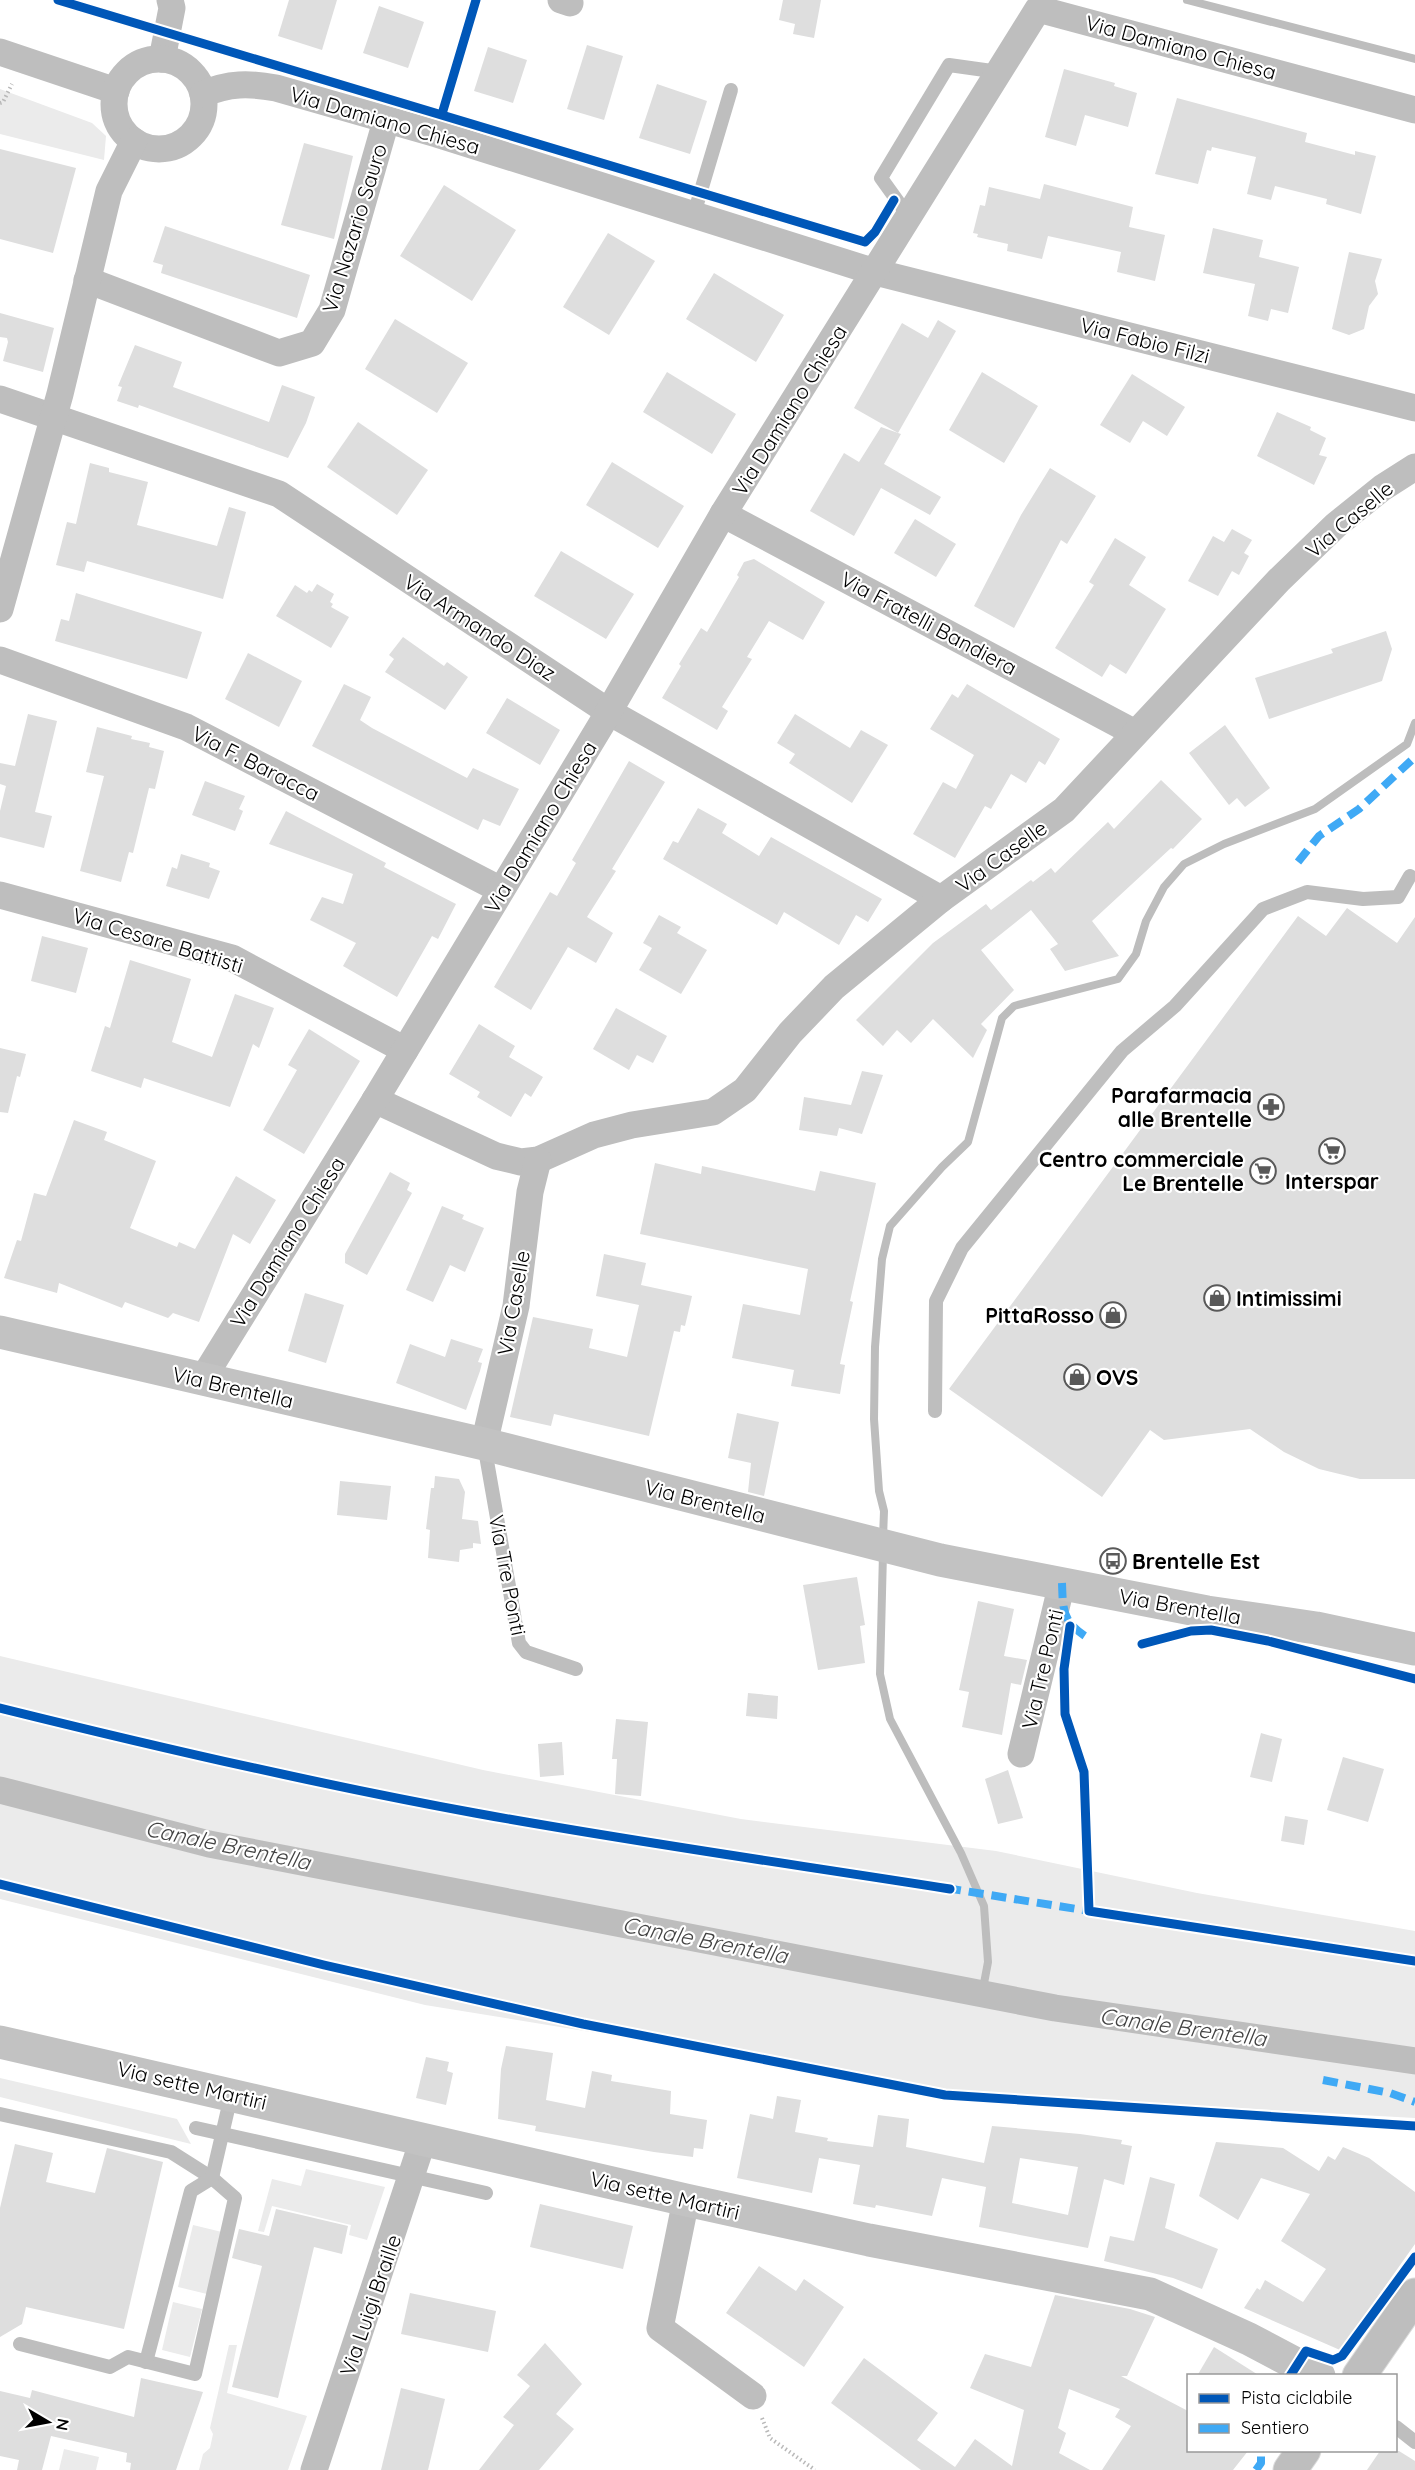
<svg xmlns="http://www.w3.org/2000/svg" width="1415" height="2470" font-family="Quicksand,sans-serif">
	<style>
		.green { fill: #ebebeb }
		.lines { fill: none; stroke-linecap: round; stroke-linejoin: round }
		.stream { stroke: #bdbdbd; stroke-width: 8 }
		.canal { stroke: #bdbdbd; stroke-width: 27 }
		.building { fill: #dedede; fill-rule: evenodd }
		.primary-casing { stroke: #dbdbdb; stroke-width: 35 }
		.path { stroke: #b9b9b9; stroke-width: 4; stroke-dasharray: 1.5 3; stroke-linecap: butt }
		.lane { stroke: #bebebe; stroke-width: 14 }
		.street { stroke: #bebebe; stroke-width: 27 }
		.secondary { stroke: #c2c2c2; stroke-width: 33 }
		.primary { stroke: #bebebe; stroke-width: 33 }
		.quiet { stroke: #3fa9f5; stroke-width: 8; stroke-dasharray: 15 8; stroke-linecap: butt }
		.cycleway-casing { stroke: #fff; stroke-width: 13 }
		.cycleway { stroke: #0057b8; stroke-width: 9 }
		.labels { text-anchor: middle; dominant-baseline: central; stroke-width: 4.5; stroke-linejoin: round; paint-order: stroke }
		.street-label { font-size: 21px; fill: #000; stroke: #fff }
		.poi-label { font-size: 21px; font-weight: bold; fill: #000; stroke: #fff; text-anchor: end }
		.water-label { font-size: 22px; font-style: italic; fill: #424242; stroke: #fff }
	</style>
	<rect width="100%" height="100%" fill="#fff"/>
	<g class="green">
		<polygon points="0,89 92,123 106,136 104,160 0,134"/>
		<polygon points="0,1656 483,1770 741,1819 996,1851 1197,1893 1415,1931 1415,2118 965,2093 425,2005 0,1899"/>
		<polygon points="0,2078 177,2119 191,2144 0,2097"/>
		<polygon points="306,2169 385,2187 367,2240 349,2235 351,2225 272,2206 264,2232 258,2231 272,2179 301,2186"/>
		<polygon points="193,2225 222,2232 207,2294 178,2287"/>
		<polygon points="173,2302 202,2309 190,2357 162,2350"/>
		<polygon points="229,2345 237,2345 227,2393 307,2416 288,2470 199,2470 203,2454 210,2448 213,2434 210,2428"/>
		<polygon points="64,2449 99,2457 96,2470 59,2470"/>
	</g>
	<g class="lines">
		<g class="stream">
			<polyline points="1187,0 1415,59"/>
			<polyline points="883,1538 884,1511 879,1491 874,1419 875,1347 882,1259 890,1226 942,1167 968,1142 1002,1018 1014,1006 1118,979 1136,954 1146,921 1164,887 1184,864 1224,844 1315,809 1407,744 1415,723"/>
			<polyline points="883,1553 880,1674 890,1719 961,1853 984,1906 988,1962 982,1994"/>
		</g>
		<polyline class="canal" points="0,1790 209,1844 1055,2008 1415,2061"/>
	</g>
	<g class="building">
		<polygon points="289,0 337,0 322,50 278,36"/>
		<polygon points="783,0 821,0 814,38 793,34 795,24 779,20"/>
		<polygon points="379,6 424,22 408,68 363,53"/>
		<polygon points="587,45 623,56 604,120 567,109"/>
		<polygon points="488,47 527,60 513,103 474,91"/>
		<polygon points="1064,69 1115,83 1114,86 1137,93 1128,127 1085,115 1076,146 1045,137"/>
		<polygon points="657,84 707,101 690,154 639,138"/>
		<polygon points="1177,98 1307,133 1305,142 1355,155 1355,151 1376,156 1361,214 1326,204 1327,199 1275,186 1271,200 1247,194 1256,157 1212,147 1211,151 1207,150 1198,184 1155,174"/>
		<polygon points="304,143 353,156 334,239 281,225"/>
		<polygon points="0,149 76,168 53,253 0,239"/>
		<polygon points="1044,184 1133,207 1129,227 1165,235 1155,281 1117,272 1121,252 1048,236 1042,259 1007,251 1008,244 977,237 978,234 973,233 980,205 985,206 989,187 1040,199"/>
		<polygon points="444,185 516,230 472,301 400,256"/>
		<polygon points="165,226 310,275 297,318 161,273 163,265 153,262"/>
		<polygon points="1213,228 1263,240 1259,257 1299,267 1288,313 1271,309 1268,321 1248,316 1255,284 1203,273"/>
		<polygon points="608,233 655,261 609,335 563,307"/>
		<polygon points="1349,252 1382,259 1375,281 1378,294 1369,306 1364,329 1349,335 1332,329"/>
		<polygon points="714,273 784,315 756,362 686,319"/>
		<polygon points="0,313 54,328 43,372 3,361 8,342 7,338 0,337"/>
		<polygon points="395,319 468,363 437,413 365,369"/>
		<polygon points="938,320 956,331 898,433 854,408 902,323 928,338"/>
		<polygon points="135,345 182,362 173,387 269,422 282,385 315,397 306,423 288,458 139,405 138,408 117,401 122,387 118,386"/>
		<polygon points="667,372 736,414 712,454 643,412"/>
		<polygon points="982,372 1038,406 1004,463 949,430"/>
		<polygon points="1132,374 1185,407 1167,436 1143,421 1130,443 1100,425"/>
		<polygon points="1277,412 1311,427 1310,430 1326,438 1319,455 1327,457 1314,485 1257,456"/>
		<polygon points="358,422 428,470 397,515 327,467"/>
		<polygon points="881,427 901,434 884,464 941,497 930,515 881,488 854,536 810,511 844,453 859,462"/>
		<polygon points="612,462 684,506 658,548 586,505"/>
		<polygon points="90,463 109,468 109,472 148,482 137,525 217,546 229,507 246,512 223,599 87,561 84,572 56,565 67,522 76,524"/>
		<polygon points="1050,468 1096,496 1067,544 1061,540 1014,628 974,606 1021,515"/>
		<polygon points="915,519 956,544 936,577 894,553"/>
		<polygon points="1232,529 1252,540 1244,553 1249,556 1239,575 1232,571 1218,596 1188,581 1213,536 1224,542"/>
		<polygon points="1115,538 1146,557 1129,585 1166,609 1126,674 1110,664 1102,677 1055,648 1094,585 1089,582"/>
		<polygon points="561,551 634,594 606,639 534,596"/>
		<polygon points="754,559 825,602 803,640 769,621 747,657 752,659 722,707 728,711 717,730 662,698 681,666 679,664 701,628 707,632 739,577 737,575 744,562"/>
		<polygon points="317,584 334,594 330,602 333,604 331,607 349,617 331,648 276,616 295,585 307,593 309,590 312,592"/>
		<polygon points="76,593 202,632 187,679 55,641 61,619 69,621"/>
		<polygon points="1386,631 1392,649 1382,681 1269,719 1255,678 1333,653 1331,649"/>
		<polygon points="403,637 444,666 447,662 468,677 445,710 385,672 394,659 389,655"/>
		<polygon points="248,653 302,681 279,727 225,699"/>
		<polygon points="344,684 371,697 360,720 372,728 467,778 473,768 519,789 500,826 483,819 478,830 312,746"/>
		<polygon points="967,684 1060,739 1045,765 1039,761 1026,783 1011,774 991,809 985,806 955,858 913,834 943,782 956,789 974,755 930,729 952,694 958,698"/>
		<polygon points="507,698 560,730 540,765 486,733"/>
		<polygon points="28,714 57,721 35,812 52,816 44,848 0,837 0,811 6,786 0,784 0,763 15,766"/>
		<polygon points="795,714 850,748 861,730 888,745 852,803 789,763 795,754 777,743"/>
		<polygon points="1225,725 1270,788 1245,807 1237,798 1229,805 1189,753"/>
		<polygon points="97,727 132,736 131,739 150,743 149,747 164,751 155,789 149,788 133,853 129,852 121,882 80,871 104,776 86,772"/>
		<polygon points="629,761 665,782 612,869 616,871 587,917 613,933 596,963 568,947 531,1010 494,987 550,892 557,896 576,863 572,860"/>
		<polygon points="1161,780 1202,819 1173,849 1171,848 1092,921 1119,956 1065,971 1050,949 1058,944 1031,910 981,950 1014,990 981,1024 987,1030 973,1058 933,1019 911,1043 897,1030 883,1046 856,1020 933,943 986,904 991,910 1031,880 1033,882 1051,868 1055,873 1108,822 1114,829"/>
		<polygon points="205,781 245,796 239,809 243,811 235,831 192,815"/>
		<polygon points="698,808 727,824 722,833 759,856 771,837 882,899 868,922 856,915 839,945 784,912 777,925 663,859 673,841 678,843"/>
		<polygon points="286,811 386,863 384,867 456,904 438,939 432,936 397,997 343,966 356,943 310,920 322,897 343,904 353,874 269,844"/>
		<polygon points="181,854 210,863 209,867 220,871 209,899 166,886 172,867 177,869"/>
		<polygon points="1347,908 1397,943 1415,917 1415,1479 1360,1479 1319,1469 1284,1452 1250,1429 1164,1440 1150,1430 1102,1497 949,1389 1298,916 1326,936"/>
		<polygon points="659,915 681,927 677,933 707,950 681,994 639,970 652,948 643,943"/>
		<polygon points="42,936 88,948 76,993 31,981"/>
		<polygon points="130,960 191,979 172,1042 212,1057 235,994 274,1008 259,1048 253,1044 230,1107 144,1078 141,1088 91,1071 105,1026 110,1028"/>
		<polygon points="616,1008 667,1036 653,1063 637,1055 629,1070 593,1049"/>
		<polygon points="479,1024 515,1046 509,1057 543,1077 531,1097 525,1093 511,1117 477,1097 480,1092 449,1074"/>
		<polygon points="309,1029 360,1061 304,1154 263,1130 297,1070 288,1065"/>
		<polygon points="0,1048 26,1054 20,1077 17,1076 8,1113 0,1112"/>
		<polygon points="862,1071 883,1075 862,1134 839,1128 837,1136 799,1130 804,1097 851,1105"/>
		<polygon points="74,1120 107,1132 104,1140 156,1161 130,1228 177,1247 179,1242 195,1249 236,1176 276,1200 250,1244 233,1234 199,1322 173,1313 168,1318 125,1302 122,1308 59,1283 57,1293 4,1278 17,1240 21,1241 34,1193 46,1196"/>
		<polygon points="655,1163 701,1174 702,1166 815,1191 820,1171 876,1183 850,1301 853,1302 840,1364 845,1365 840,1394 791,1386 794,1370 732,1358 743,1304 800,1315 808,1269 640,1234"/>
		<polygon points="390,1172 410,1183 407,1190 412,1193 367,1275 345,1263 345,1254"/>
		<polygon points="442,1206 464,1215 462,1219 484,1228 465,1272 450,1265 433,1302 406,1290"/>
		<polygon points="604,1254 646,1263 641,1285 692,1296 685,1326 681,1325 680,1332 674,1331 649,1436 554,1414 551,1426 510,1417 533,1317 593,1329 589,1348 627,1357 639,1305 596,1296"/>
		<polygon points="305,1293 344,1305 326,1363 288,1351"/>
		<polygon points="451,1339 483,1349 478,1362 482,1363 480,1371 466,1410 396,1383 410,1344 445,1357"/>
		<polygon points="737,1413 779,1422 764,1496 748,1492 751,1463 728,1458"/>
		<polygon points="435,1476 459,1479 465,1492 462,1519 478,1521 481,1544 473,1543 473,1548 460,1550 459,1562 428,1558 430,1530 426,1529 431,1488 434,1488"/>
		<polygon points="340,1481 391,1486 387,1520 337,1515"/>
		<polygon points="857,1577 865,1625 860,1626 865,1663 818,1670 803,1585"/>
		<polygon points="978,1601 1014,1609 1004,1656 1027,1660 1021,1685 1011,1683 1002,1735 962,1727 969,1692 959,1690"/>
		<polygon points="748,1693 778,1696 777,1719 746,1716"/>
		<polygon points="616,1719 648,1722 641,1796 615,1794 617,1759 612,1759"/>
		<polygon points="1261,1733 1282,1739 1272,1782 1250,1777"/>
		<polygon points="562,1742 564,1775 540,1777 538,1744"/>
		<polygon points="1343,1757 1384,1769 1368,1822 1327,1810"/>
		<polygon points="1008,1770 1023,1818 998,1824 985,1779"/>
		<polygon points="1285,1816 1308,1820 1304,1845 1281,1841"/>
		<polygon points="506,2046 553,2053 546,2100 585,2108 592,2071 612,2075 611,2081 671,2091 670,2114 707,2120 703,2149 694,2148 693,2157 654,2152 535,2131 536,2126 498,2119 501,2069"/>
		<polygon points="426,2057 449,2062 447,2071 453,2073 446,2105 416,2098"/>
		<path d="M777,2096l24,4 -6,32 33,6 -1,3 46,6 5,-32 31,4 -3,28 78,16 8,-37 88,8 42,6 -1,4 11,2 -8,39 -20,-6 -16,69 -109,-21 7,-40 -44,-9 -10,38 -56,-11 -1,3 -22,-4 7,-39 -41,-7 -7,35 -75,-15 13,-64 23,5zM1020,2158l58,9 -10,48 -56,-12z"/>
		<polygon points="1216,2142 1283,2148 1319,2171 1328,2156 1335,2160 1343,2147 1369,2158 1415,2192 1415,2244 1340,2350 1244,2308 1257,2288 1260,2290 1265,2280 1303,2302 1326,2269 1281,2241 1310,2194 1261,2178 1238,2220 1199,2196"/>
		<polygon points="15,2144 53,2153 46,2182 95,2193 107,2148 163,2162 124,2329 26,2307 22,2324 0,2337 0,2208"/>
		<polygon points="1150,2177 1175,2184 1165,2228 1218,2249 1202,2289 1173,2278 1104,2261 1110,2236 1134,2241"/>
		<polygon points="540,2204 633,2226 623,2269 530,2247"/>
		<polygon points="276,2209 348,2226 342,2254 314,2247 278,2398 232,2387 262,2266 232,2258 239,2229 269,2236"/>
		<polygon points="759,2266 796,2291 804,2279 844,2307 804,2367 726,2313"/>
		<polygon points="410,2293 496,2311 488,2352 401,2334"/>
		<polygon points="1055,2295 1130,2309 1155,2317 1127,2376 1121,2376 1188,2411 1188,2451 1248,2451 1233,2470 1102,2470 1131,2426 1115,2417 1120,2409 1069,2389 1058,2428 1066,2433 1059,2453 1090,2470 921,2470 831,2403 864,2358 938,2413 917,2440 955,2467 975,2439 1012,2466 1024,2410 970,2388 985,2354 1031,2367"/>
		<polygon points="545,2343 582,2384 556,2414 574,2429 539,2470 479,2470 514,2425 503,2417 530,2386 517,2375"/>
		<polygon points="1214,2347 1260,2376 1197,2376"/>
		<polygon points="141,2378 203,2392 176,2470 130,2470 131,2463 126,2462 127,2453 51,2436 42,2470 17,2470 19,2460 0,2456 0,2391 30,2398 32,2390 134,2417"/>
		<polygon points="401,2388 445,2399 428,2470 381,2470"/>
		<polygon points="1380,2451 1399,2451 1415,2461 1415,2470 1367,2470"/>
	</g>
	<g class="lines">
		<g class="primary-casing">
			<g id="primary">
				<polyline points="1359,2376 1415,2295"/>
				<polyline points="1290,2470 1304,2450"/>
			</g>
		</g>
		<g class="path">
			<polyline points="0,103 3,102 12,84"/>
			<polyline points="762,2418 770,2438 815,2470"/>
		</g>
		<g class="lane">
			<polyline points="694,214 731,90"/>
			<polyline points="909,217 881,178 949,65 999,72"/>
			<polyline points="935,1411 936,1301 962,1248 1122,1051 1175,1006 1263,909 1307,892 1363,899 1398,897 1410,876"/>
			<polyline points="484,1444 519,1643 526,1652 576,1669"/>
			<polyline points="0,2114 171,2152 212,2178 235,2198 195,2374 128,2357 110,2367 20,2344"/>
			<polyline points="196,2128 486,2193"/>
			<polyline points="146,2362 191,2191 212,2178 231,2096"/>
			<polyline points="1396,2427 1415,2442"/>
		</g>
		<g class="street">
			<polyline points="561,0 570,3"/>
			<polyline points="0,52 116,91"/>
			<polyline points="162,59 172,8 170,0"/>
			<circle cx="159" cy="104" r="45"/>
			<path d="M203,94c26,-11 46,-11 73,-6l161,46 438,138 540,136"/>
			<polyline points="87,280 279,353 312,343 332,310 386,121"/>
			<polyline points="0,399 279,494 609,712 941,899"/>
			<polyline points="723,514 1135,733"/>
			<polyline points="0,609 60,394 109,191 134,141"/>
			<polyline points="0,660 186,727 501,890"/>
			<polyline points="0,895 232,958 405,1050"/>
			<polyline points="375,1100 496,1156 521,1162 538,1160 594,1135 632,1125 713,1112 745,1090 790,1033 834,987 941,899 1064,810 1279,580 1336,525 1382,488 1415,467"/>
			<polyline points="202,1380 375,1100 601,725 723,514 1038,9 1415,110"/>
			<polyline points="484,1444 516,1306 530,1192 538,1160"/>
			<polyline points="1021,1754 1062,1583"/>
			<polyline points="686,2200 660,2328 753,2396"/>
			<polyline points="314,2470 423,2140"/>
		</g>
		<g class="secondary">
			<polyline points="0,1332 484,1444 940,1560 1207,1612 1316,1628 1415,1649"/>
			<polyline points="0,2042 686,2200 869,2240 1150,2294 1249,2339 1319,2376"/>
		</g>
		<use href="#primary" class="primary"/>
		<g class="quiet">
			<polyline points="1298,862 1319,836 1359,809 1415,757"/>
			<path d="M1062,1583c1,26 0,38 23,53"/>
			<polyline points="946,1888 1089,1911 1089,1906"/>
			<polyline points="1323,2080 1390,2093 1415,2102"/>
			<polyline points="1256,2470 1261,2463 1261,2450"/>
		</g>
		<g class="cycleway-casing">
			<g id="cycleway">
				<polyline points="58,0 865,242 875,232 894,200"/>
				<polyline points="442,114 476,0"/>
				<polyline points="1070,1626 1064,1669 1065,1714 1084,1772 1089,1911 1415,1961"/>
				<polyline points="1142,1644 1191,1631 1211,1630 1268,1641 1415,1679"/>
				<path d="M0,1708c157,39 316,76 475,105 158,29 317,51 475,76"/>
				<polyline points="0,1884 324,1965 583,2024 945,2095 1415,2126"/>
				<polyline points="1290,2376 1306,2351 1333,2360 1342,2356 1415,2257"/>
			</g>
		</g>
		<use href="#cycleway" class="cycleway"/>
	</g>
	<defs>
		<g id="pharmacy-ring" transform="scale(1.35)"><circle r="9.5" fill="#fff" stroke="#595959" stroke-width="1.5"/><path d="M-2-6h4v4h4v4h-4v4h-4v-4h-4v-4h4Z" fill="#595959"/></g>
		<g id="supermarket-ring" transform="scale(1.35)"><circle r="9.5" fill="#fff" stroke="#595959" stroke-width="1.5"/><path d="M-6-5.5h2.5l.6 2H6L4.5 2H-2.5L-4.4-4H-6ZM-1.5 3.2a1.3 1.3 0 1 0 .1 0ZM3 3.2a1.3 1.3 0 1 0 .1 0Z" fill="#595959"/></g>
		<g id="shop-ring" transform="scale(1.35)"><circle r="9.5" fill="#fff" stroke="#595959" stroke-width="1.5"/><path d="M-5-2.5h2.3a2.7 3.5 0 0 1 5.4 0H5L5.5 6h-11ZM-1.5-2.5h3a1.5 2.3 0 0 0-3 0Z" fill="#595959"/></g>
		<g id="bus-ring" transform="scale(1.35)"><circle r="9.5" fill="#fff" stroke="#595959" stroke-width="1.5"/><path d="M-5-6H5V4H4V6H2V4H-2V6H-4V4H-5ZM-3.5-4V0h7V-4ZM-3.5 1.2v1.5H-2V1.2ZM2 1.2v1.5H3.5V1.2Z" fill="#595959"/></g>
	</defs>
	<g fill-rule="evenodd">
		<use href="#pharmacy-ring" x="1271" y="1107"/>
		<use href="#supermarket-ring" x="1332" y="1151"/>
		<use href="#supermarket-ring" x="1263" y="1171"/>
		<use href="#shop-ring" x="1217" y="1298"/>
		<use href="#shop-ring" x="1113" y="1315"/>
		<use href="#shop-ring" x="1077" y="1377"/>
		<use href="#bus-ring" x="1113" y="1561"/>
	</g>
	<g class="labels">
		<g class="street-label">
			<text transform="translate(1181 47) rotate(15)">Via Damiano Chiesa</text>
			<text transform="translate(385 120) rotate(16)">Via Damiano Chiesa</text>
			<text transform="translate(354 228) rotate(-73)">Via Nazario Sauro</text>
			<text transform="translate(1145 340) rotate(14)">Via Fabio Filzi</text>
			<text transform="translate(789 410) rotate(-58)">Via Damiano Chiesa</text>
			<text transform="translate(1349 519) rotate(-40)">Via Caselle</text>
			<text transform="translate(929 623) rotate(28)">Via Fratelli Bandiera</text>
			<text transform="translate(480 627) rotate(33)">Via Armando Diaz</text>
			<text transform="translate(256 763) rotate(27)">Via F. Baracca</text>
			<text transform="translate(540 827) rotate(-59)">Via Damiano Chiesa</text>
			<text transform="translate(1001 856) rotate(-36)">Via Caselle</text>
			<text transform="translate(158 940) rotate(17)">Via Cesare Battisti</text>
			<text transform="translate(287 1242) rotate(-58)">Via Damiano Chiesa</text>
			<text transform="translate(513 1303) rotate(-80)">Via Caselle</text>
			<text transform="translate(233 1387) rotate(13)">Via Brentella</text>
			<text transform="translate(705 1501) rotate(14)">Via Brentella</text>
			<text transform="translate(508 1575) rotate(79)">Via Tre Ponti</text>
			<text transform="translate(1180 1606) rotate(10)">Via Brentella</text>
			<text transform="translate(1042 1669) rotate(-77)">Via Tre Ponti</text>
			<text transform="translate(192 2085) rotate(13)">Via sette Martiri</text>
			<text transform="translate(665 2195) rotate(13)">Via sette Martiri</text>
			<text transform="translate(370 2305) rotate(-71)">Via Luigi Braille</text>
		</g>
		<g class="poi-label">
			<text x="1252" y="1095">Parafarmacia<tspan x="1252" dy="24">alle Brentelle</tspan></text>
			<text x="1244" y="1159">Centro commerciale<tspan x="1244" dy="24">Le Brentelle</tspan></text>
			<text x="1332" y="1181" text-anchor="middle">Interspar</text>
			<text x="1236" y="1298" text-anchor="start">Intimissimi</text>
			<text x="1094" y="1315">PittaRosso</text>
			<text x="1096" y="1377" text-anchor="start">OVS</text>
			<text x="1132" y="1561" text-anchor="start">Brentelle Est</text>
		</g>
		<g class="water-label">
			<text transform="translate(228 1845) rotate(12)">Canale Brentella</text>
			<text transform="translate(705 1940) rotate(11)">Canale Brentella</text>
			<text transform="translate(1183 2027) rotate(8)">Canale Brentella</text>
		</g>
	</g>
	<rect x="1187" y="2374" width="210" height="78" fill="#ffffff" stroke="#999999" stroke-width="1.5"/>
	<rect x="1199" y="2394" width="30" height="9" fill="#0057b8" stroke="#999999" stroke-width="1.5"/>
	<text x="1241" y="2404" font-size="18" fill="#000000">Pista ciclabile</text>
	<rect x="1199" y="2424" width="30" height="9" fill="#3fa9f5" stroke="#999999" stroke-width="1.5"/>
	<text x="1241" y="2434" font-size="18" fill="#000000">Sentiero</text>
	<g transform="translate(48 2422) rotate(100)" stroke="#ffffff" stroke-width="4.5" paint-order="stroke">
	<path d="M0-4.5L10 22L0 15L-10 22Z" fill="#000000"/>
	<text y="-9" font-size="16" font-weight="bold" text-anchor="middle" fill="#000000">N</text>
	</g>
</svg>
